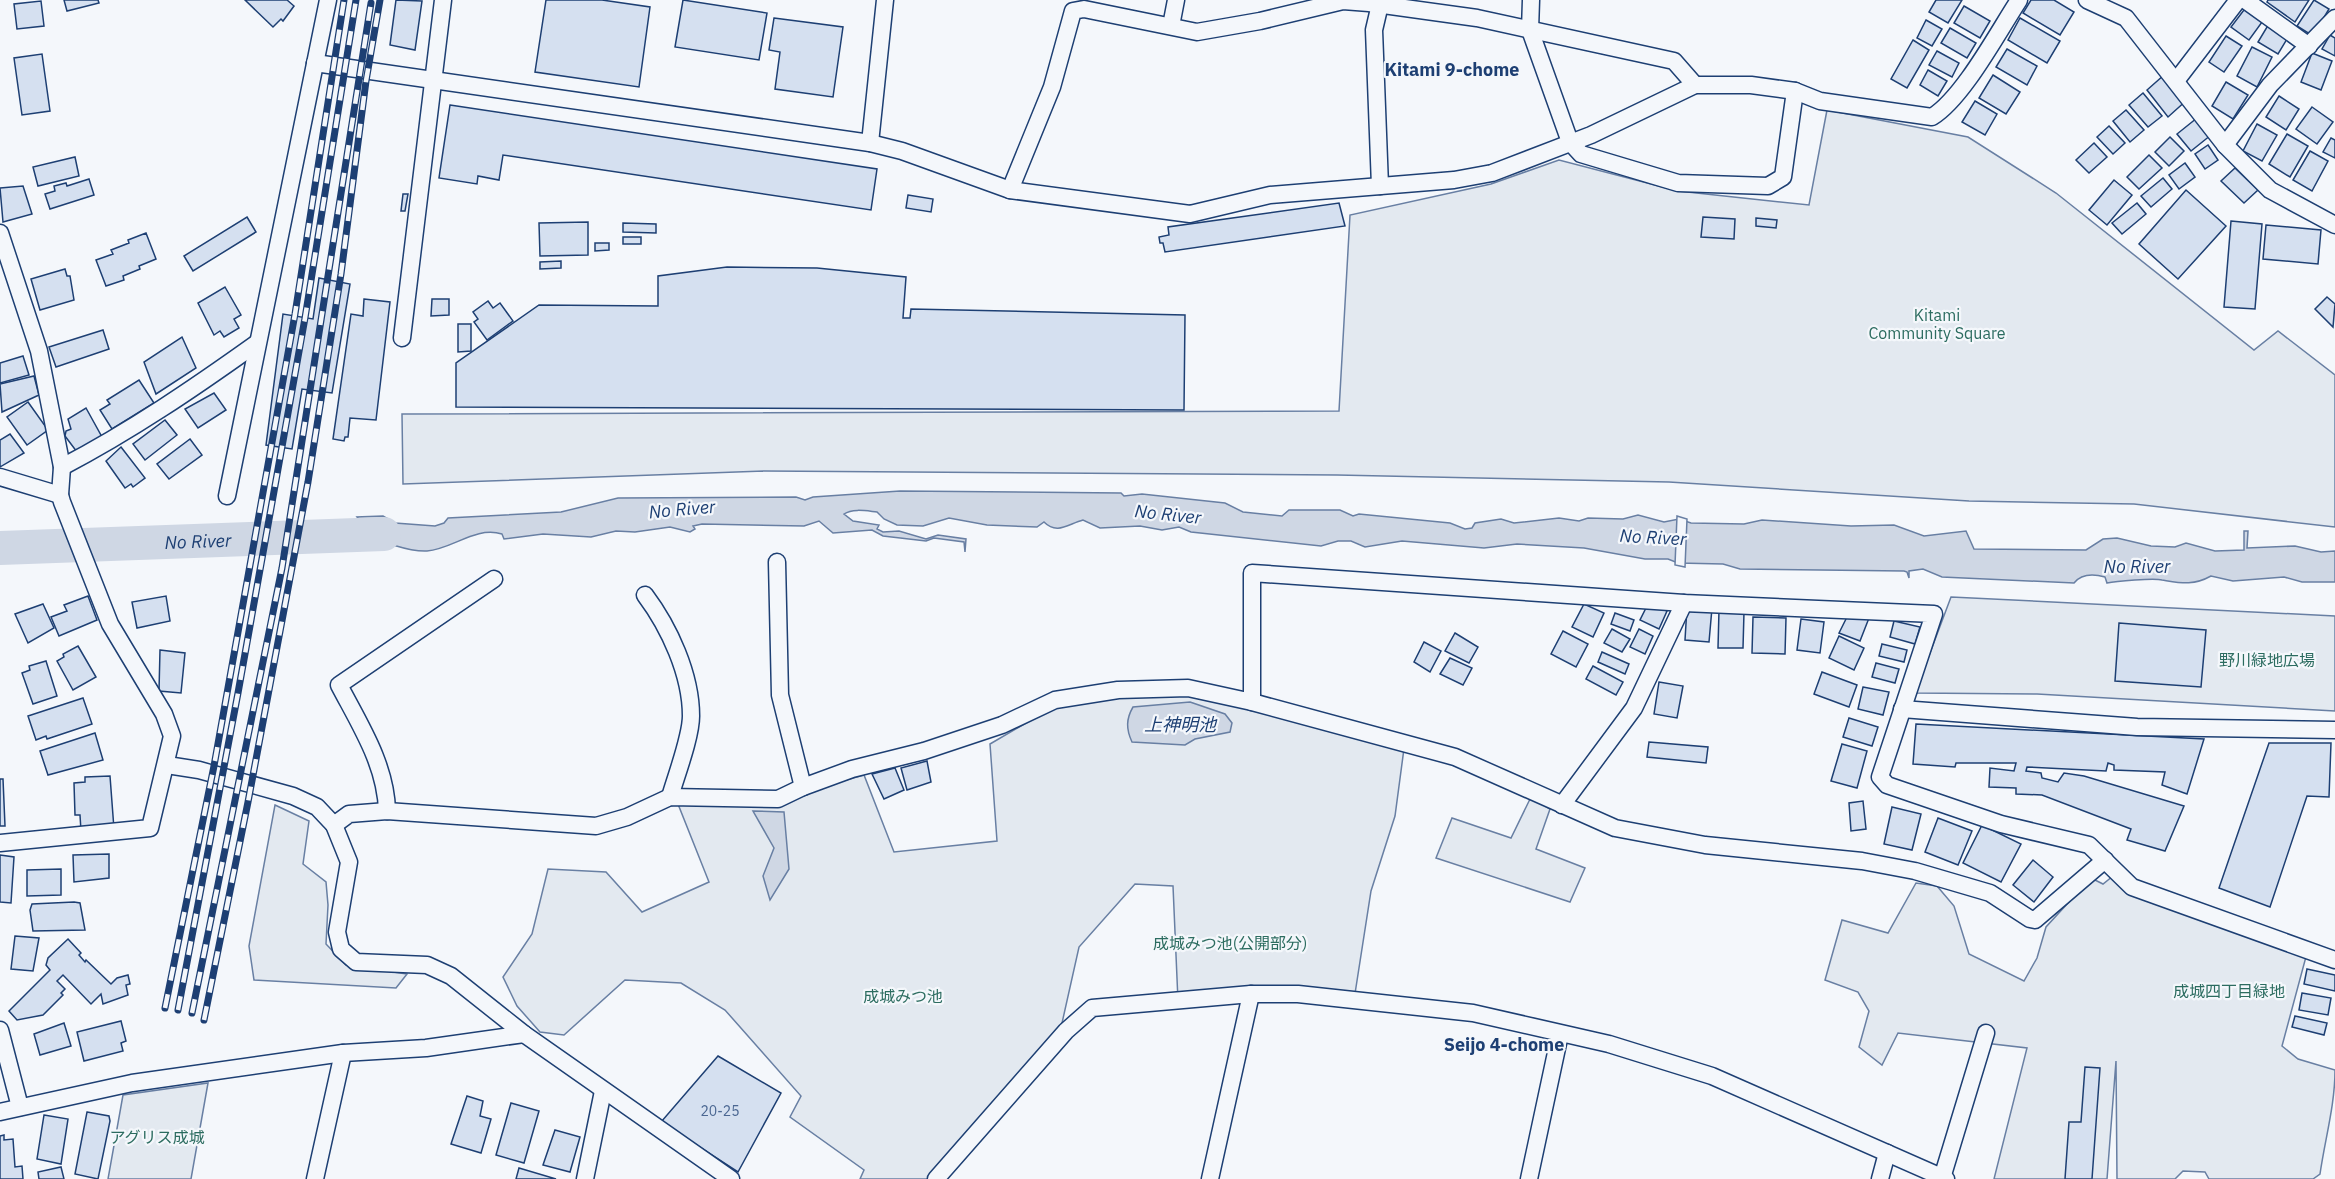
<svg xmlns="http://www.w3.org/2000/svg" width="2335" height="1179" font-family="'IBM Plex Sans','Noto Sans JP',sans-serif">
	<style>
		.green { fill: #e3e9f0; stroke: #687fa3; stroke-width: 1.5 }
		.water { fill: #cfd7e4; stroke: #687fa3; stroke-width: 1.5 }
		.pier { fill: #f4f7fb; stroke: #687fa3; stroke-width: 1.5 }
		.lines { fill: none; stroke-linecap: round; stroke-linejoin: round }
		.river { stroke: #cfd7e4; stroke-width: 34 }
		.building { fill: #d5e0f0; stroke: #1d3f73; stroke-width: 1.5 }
		.street-casing { stroke: #1d3f73; stroke-width: 19 }
		.street { stroke: #f4f7fb; stroke-width: 16 }
		.rail-casing { stroke: #1d3f73; stroke-width: 7 }
		.rail { stroke: #f4f7fb; stroke-width: 4.5; stroke-dasharray: 14; stroke-linecap: butt }
		.labels { text-anchor: middle; dominant-baseline: central; stroke-width: 4.5; stroke-linejoin: round; paint-order: stroke }
		.number-label { font-size: 14px; fill: #4b6792 }
		.park-label { font-size: 16px; fill: #2c6c60; stroke: #f4f7fb }
		.neighbourhood-label { font-size: 18px; font-weight: bold; fill: #1d3f73; stroke: #f4f7fb }
		.water-label { font-size: 18px; font-style: italic; fill: #1d3f73; stroke: #f4f7fb }
	</style>
	<rect width="100%" height="100%" fill="#f4f7fb"/>
	<g class="green">
		<polygon points="1827,110 1968,137 2056,193 2254,350 2278,331 2335,375 2335,527 2134,504 1969,501 1669,482 1337,475 764,471 403,484 402,414 1339,411 1350,215 1491,184 1559,160 1678,191 1809,205"/>
		<polygon points="1951,597 2335,616 2335,711 2037,694 1915,693"/>
		<polygon points="1186,683 1405,741 1395,816 1371,891 1354,1000 1178,1001 1173,886 1135,884 1079,947 1058,1041 928,1179 860,1179 864,1170 790,1117 801,1096 725,1010 681,983 625,980 564,1035 540,1032 517,1006 503,977 532,934 548,869 606,872 642,912 709,882 678,804 828,785 864,775 894,852 997,841 990,744 1069,698"/>
		<polygon points="1531,797 1550,809 1536,849 1585,868 1570,902 1436,858 1452,818 1511,838"/>
		<polygon points="275,805 309,821 303,864 326,882 328,905 326,944 346,965 407,974 396,988 254,980 249,946"/>
		<path d="M2113,876l194,77 -25,93 16,13 37,11c0,35 -10,69 -15,104l-7,5h-104l-4,-7 -22,-1 -8,8h-58l-1,-118 -9,118h-113l33,-131 -129,-15 -16,32 -23,-18 10,-36 -11,-19 -33,-12 17,-60 46,13 28,-50 21,3 17,20 15,48 55,27 13,-23 9,-31 45,-49 12,6z"/>
		<polygon points="208,1083 191,1179 108,1179 123,1095"/>
	</g>
	<g class="water">
		<path d="M900,491l221,2 3,3 18,-2 83,9 18,9 39,4 7,-6h51l13,6 6,-2 91,9 15,6 7,-1 3,-5 26,-4 13,4 45,-5 20,3 9,-3 35,1 15,-4 26,7 15,-3 12,4 53,1 18,-4 89,6 43,-1 30,11 42,-5 8,18 112,1 17,-11 14,-1 34,8 24,1 11,-4 29,8 29,-1v-19h4l-1,17 48,-2 26,6 14,-1v31h-33l-18,-5 -51,4 -22,-5c-18,10 -30,7 -49,4 -8,-2 -46,1 -55,3l-2,-6c-11,-3 -23,-4 -31,6l-132,-6 -19,-8 -14,2v7l-2,-6 -3,-1 -164,-2 -17,-5 -45,-1 -10,-4h-23l-61,-11 -67,-4 -33,4 -82,-7 -37,6 -14,-6h-13l-17,5 -130,-14 -12,-5 -17,3 -22,-4 -40,2 -17,-8c-15,4 -26,15 -39,2l-7,5 -50,-2 -38,-7 -26,8 -26,-1 -13,-6 -7,-7c-10,-1 -24,-4 -33,2l9,7 26,4 -2,4 6,3 16,-1 27,8 12,-4 28,4 -1,13 -1,-10 -30,-4 -8,3 -43,-5 -11,-6 -39,3 -14,-12 -15,5 -102,-2 -9,2 2,3 -5,3 -20,-5 -35,5 -19,-1 -25,6 -48,-3 -39,5 -2,-5c-27,-8 -49,15 -75,17 -19,1 -33,-7 -50,-10 -12,-3 -30,2 -42,4l4,-14 21,2 2,-10 -5,-6 26,-1 12,7 40,3 9,-3 4,-5 113,-6 57,-14 178,-1 9,3 8,-3z"/>
		<path d="M1190,702l35,12 7,9 -2,9 -35,7 -10,6 -53,-3c-6,-13 -6,-23 1,-35z"/>
		<polygon points="753,811 784,812 789,869 770,900 763,876 774,848"/>
	</g>
	<polygon class="pier" points="1677,516 1687,519 1685,567 1675,565"/>
	<g class="lines">
		<path class="river" id="s1" d="M0,548l384,-14"/>
	</g>
	<g class="building">
		<polygon points="64,0 98,0 99,3 67,11"/>
		<polygon points="245,0 287,0 294,6 283,21 281,19 273,27"/>
		<polygon points="396,0 422,1 415,50 390,45"/>
		<polygon points="546,0 602,0 650,7 639,87 535,72"/>
		<polygon points="683,0 767,13 759,60 675,47"/>
		<polygon points="1936,0 1962,0 1948,23 1929,12"/>
		<polygon points="2031,0 2054,0 2074,12 2060,35 2023,13"/>
		<polygon points="2268,0 2309,0 2295,22 2267,2"/>
		<polygon points="2314,0 2329,9 2313,36 2297,26"/>
		<polygon points="41,1 44,26 17,29 14,4"/>
		<polygon points="1964,6 1990,21 1980,38 1954,23"/>
		<polygon points="2247,6 2265,18 2249,40 2231,27"/>
		<polygon points="774,18 843,27 833,97 775,89 780,52 769,50"/>
		<polygon points="2020,18 2060,41 2047,63 2008,40"/>
		<polygon points="1926,20 1942,29 1932,46 1917,38"/>
		<polygon points="2270,22 2290,34 2278,54 2258,42"/>
		<polygon points="1950,28 1976,43 1967,58 1941,43"/>
		<polygon points="2330,35 2335,38 2335,56 2322,49"/>
		<polygon points="2226,36 2242,46 2224,72 2209,62"/>
		<polygon points="1913,40 1929,50 1907,88 1891,79"/>
		<polygon points="2252,47 2272,57 2257,87 2237,76"/>
		<polygon points="2007,49 2037,66 2027,85 1996,67"/>
		<polygon points="1937,51 1959,63 1952,77 1929,65"/>
		<polygon points="2312,53 2332,61 2321,90 2301,82"/>
		<polygon points="42,54 50,111 22,115 14,58"/>
		<polygon points="1928,70 1947,81 1938,96 1920,85"/>
		<polygon points="1993,75 2020,92 2006,114 1979,98"/>
		<polygon points="2164,75 2188,99 2168,117 2147,90"/>
		<polygon points="2226,82 2248,95 2233,119 2212,106"/>
		<polygon points="2143,93 2162,116 2148,127 2129,105"/>
		<polygon points="2279,96 2299,109 2286,130 2266,117"/>
		<polygon points="1975,101 1997,114 1985,135 1962,122"/>
		<polygon points="450,105 877,169 871,210 503,155 499,180 478,176 477,184 439,178"/>
		<polygon points="2312,107 2333,122 2317,144 2296,129"/>
		<polygon points="2126,110 2144,130 2130,142 2113,121"/>
		<polygon points="2197,118 2211,135 2191,151 2177,134"/>
		<polygon points="2257,124 2277,135 2262,161 2243,151"/>
		<polygon points="2109,126 2125,143 2113,154 2097,137"/>
		<polygon points="2287,134 2308,146 2290,177 2269,164"/>
		<polygon points="2170,137 2184,151 2169,166 2155,152"/>
		<polygon points="2331,138 2335,140 2335,158 2323,152"/>
		<polygon points="2094,143 2107,157 2089,173 2076,160"/>
		<polygon points="2208,145 2218,160 2205,169 2195,154"/>
		<polygon points="2310,151 2328,161 2312,191 2293,180"/>
		<polygon points="2149,155 2162,168 2139,189 2127,177"/>
		<polygon points="75,157 79,176 38,186 33,167"/>
		<polygon points="2185,163 2195,177 2179,189 2169,175"/>
		<polygon points="2235,168 2258,190 2244,203 2221,181"/>
		<polygon points="2163,178 2172,189 2151,207 2141,196"/>
		<polygon points="89,179 94,195 50,209 45,194 55,191 54,186 66,183 67,186"/>
		<polygon points="2114,180 2132,195 2107,225 2089,210"/>
		<polygon points="23,186 32,214 3,222 0,188"/>
		<polygon points="2186,190 2226,226 2178,279 2139,244"/>
		<polygon points="403,194 408,194 405,211 401,211"/>
		<polygon points="908,195 933,199 931,212 906,208"/>
		<polygon points="1339,203 1345,226 1165,252 1163,243 1160,243 1159,237 1169,235 1168,227"/>
		<polygon points="2137,203 2146,214 2122,234 2112,223"/>
		<polygon points="247,217 256,232 193,271 184,256"/>
		<polygon points="1703,217 1735,219 1734,239 1701,237"/>
		<polygon points="1756,218 1777,220 1776,228 1756,226"/>
		<polygon points="2231,221 2262,224 2255,309 2224,307"/>
		<polygon points="588,222 588,255 540,256 539,223"/>
		<polygon points="623,223 656,224 656,233 623,232"/>
		<polygon points="2266,225 2321,230 2318,264 2263,259"/>
		<polygon points="146,233 156,259 139,266 140,269 123,276 124,280 106,286 96,260 113,254 111,250 129,243 128,240"/>
		<rect x="623" y="237" width="18" height="7"/>
		<polygon points="595,243 609,243 609,250 595,251"/>
		<polygon points="561,261 561,268 540,269 540,262"/>
		<polygon points="727,267 817,268 906,277 903,318 910,318 911,309 1185,315 1184,410 456,407 456,363 539,305 658,306 658,276"/>
		<polygon points="65,269 67,276 70,276 74,300 40,310 31,279"/>
		<polygon points="319,278 350,284 332,393 302,389 292,449 266,445 283,314 313,319"/>
		<polygon points="225,287 241,315 234,319 239,328 224,337 220,331 214,335 198,303"/>
		<polygon points="2327,297 2335,304 2333,327 2315,309"/>
		<polygon points="364,299 390,302 376,420 350,418 348,437 345,437 344,441 333,439 351,314 363,316"/>
		<polygon points="432,299 449,299 449,315 431,316"/>
		<polygon points="488,301 493,308 500,303 513,321 487,340 474,322 478,319 473,312"/>
		<polygon points="458,324 471,324 471,351 458,352"/>
		<polygon points="103,330 109,349 56,367 49,347"/>
		<polygon points="182,337 196,368 156,394 144,362"/>
		<polygon points="23,356 29,375 0,383 0,363"/>
		<polygon points="34,376 39,395 2,412 0,384"/>
		<polygon points="139,380 154,403 112,429 100,410 110,404 107,400"/>
		<polygon points="214,393 226,410 198,428 185,409"/>
		<polygon points="28,402 48,430 27,445 7,417"/>
		<polygon points="86,408 102,437 77,452 65,436 66,431 71,429 68,419"/>
		<polygon points="165,420 177,435 145,460 133,444"/>
		<polygon points="10,434 24,453 0,467 0,440"/>
		<polygon points="190,439 202,455 169,479 157,464"/>
		<polygon points="121,447 145,478 133,487 131,484 125,488 106,461"/>
		<polygon points="88,596 97,620 59,636 51,617 67,611 64,605"/>
		<polygon points="166,596 170,621 137,628 132,602"/>
		<polygon points="1649,602 1667,611 1659,629 1640,620"/>
		<polygon points="43,604 54,628 28,643 15,614"/>
		<polygon points="1584,604 1604,613 1593,637 1572,627"/>
		<polygon points="1687,607 1712,608 1709,642 1685,640"/>
		<polygon points="1719,610 1744,612 1743,648 1718,648"/>
		<polygon points="1615,613 1634,620 1630,631 1611,624"/>
		<polygon points="1753,617 1786,618 1785,654 1752,653"/>
		<polygon points="1847,617 1869,618 1860,641 1839,633"/>
		<polygon points="1801,619 1824,622 1820,653 1797,650"/>
		<polygon points="1894,621 1920,627 1915,644 1890,637"/>
		<polygon points="2119,623 2206,630 2201,687 2115,681"/>
		<polygon points="1612,629 1630,639 1622,652 1604,643"/>
		<polygon points="1639,629 1653,636 1645,654 1630,647"/>
		<polygon points="1563,631 1588,644 1576,667 1551,654"/>
		<polygon points="1455,633 1478,647 1469,663 1445,651"/>
		<polygon points="1839,636 1864,648 1854,670 1829,658"/>
		<polygon points="1424,642 1441,651 1430,672 1414,662"/>
		<polygon points="1882,644 1907,650 1904,662 1879,656"/>
		<polygon points="78,646 96,677 73,690 57,661 64,657 63,654"/>
		<polygon points="160,650 185,653 181,693 159,691"/>
		<polygon points="1602,652 1629,664 1625,674 1598,662"/>
		<polygon points="1450,658 1472,668 1463,685 1440,674"/>
		<polygon points="46,661 57,696 33,704 22,673 30,670 29,666"/>
		<polygon points="1876,663 1899,669 1895,683 1872,677"/>
		<polygon points="1593,666 1623,682 1616,695 1586,679"/>
		<polygon points="1822,672 1857,685 1849,707 1814,694"/>
		<polygon points="1659,682 1683,686 1677,718 1654,714"/>
		<polygon points="1863,687 1889,692 1883,715 1858,709"/>
		<polygon points="83,698 92,724 47,739 46,736 36,740 28,716"/>
		<polygon points="1849,718 1878,727 1872,746 1843,737"/>
		<polygon points="1916,724 2204,739 2187,794 2162,785 2165,772 2114,770 2114,765 2108,763 2106,771 2027,767 2026,771 2041,773 2042,778 2058,782 2064,773 2084,776 2184,806 2165,851 2127,840 2131,829 2042,795 2016,794 2016,788 1989,787 1990,768 2014,771 2016,763 1956,763 1955,767 1913,764"/>
		<polygon points="95,733 103,760 48,775 40,751"/>
		<polygon points="1649,742 1708,747 1706,763 1647,757"/>
		<polygon points="2269,743 2331,743 2329,797 2307,796 2270,907 2219,888"/>
		<polygon points="1842,744 1867,751 1857,788 1831,781"/>
		<polygon points="927,761 931,782 907,790 901,768"/>
		<polygon points="895,768 904,790 884,799 872,774"/>
		<polygon points="110,776 114,829 81,831 80,815 75,815 74,783 85,782 85,777"/>
		<polygon points="0,779 3,779 5,826 0,826"/>
		<polygon points="1863,801 1866,829 1851,831 1849,803"/>
		<polygon points="1892,807 1921,814 1912,850 1884,844"/>
		<polygon points="1938,818 1972,831 1958,865 1925,852"/>
		<polygon points="1982,825 2021,844 2001,882 1963,863"/>
		<polygon points="109,854 109,878 74,882 73,855"/>
		<polygon points="0,855 14,857 11,903 0,902"/>
		<polygon points="2033,860 2053,877 2034,902 2013,885"/>
		<polygon points="61,869 61,895 27,896 27,870"/>
		<polygon points="74,902 80,903 85,930 33,931 30,910 32,904"/>
		<polygon points="15,936 39,938 33,971 11,969"/>
		<polygon points="68,939 81,953 79,955 85,962 86,960 111,984 117,978 128,975 130,984 126,985 128,995 103,1004 101,994 91,1004 63,975 57,981 65,989 61,993 63,995 43,1015 17,1020 9,1011 50,970 46,965 48,958"/>
		<polygon points="2307,969 2335,975 2335,991 2304,984"/>
		<polygon points="2302,993 2331,998 2328,1015 2299,1010"/>
		<polygon points="2295,1016 2327,1023 2324,1035 2292,1027"/>
		<polygon points="121,1021 126,1041 121,1043 123,1051 84,1061 77,1032"/>
		<polygon points="64,1023 71,1046 40,1055 34,1034"/>
		<polygon points="718,1056 781,1093 738,1172 661,1122"/>
		<polygon points="2085,1067 2100,1068 2092,1179 2065,1179 2069,1122 2081,1122"/>
		<polygon points="467,1096 483,1101 480,1116 491,1119 481,1153 451,1144"/>
		<polygon points="511,1103 539,1111 524,1163 496,1155"/>
		<polygon points="87,1112 109,1116 110,1121 98,1179 75,1174"/>
		<polygon points="44,1115 68,1119 61,1164 37,1159"/>
		<polygon points="555,1130 580,1137 570,1172 543,1165"/>
		<polygon points="4,1135 4,1140 13,1139 15,1167 22,1166 23,1179 0,1179 0,1136"/>
		<polygon points="61,1167 64,1179 39,1179 38,1172"/>
		<polygon points="519,1168 556,1179 516,1179"/>
	</g>
	<g class="lines">
		<g class="street-casing">
			<g id="street">
				<polyline points="1531,0 1530,30 1570,142 1581,154 1678,183 1768,186 1783,177 1795,91"/>
				<polyline points="2087,0 2126,18 2225,145 2270,190 2335,225"/>
				<polyline points="2245,0 2309,46"/>
				<polyline points="1171,26 1176,0"/>
				<path d="M315,63l555,80 32,8 108,39 180,24 80,-19 184,-15 38,-7 99,-38 104,-50h56l44,6 25,10 112,16c31,-19 66,-85 87,-117"/>
				<polyline points="2176,81 2238,0"/>
				<polyline points="870,143 885,0"/>
				<polyline points="2225,145 2270,85 2335,18"/>
				<polyline points="1380,186 1374,30 1381,0"/>
				<polyline points="1010,190 1052,87 1073,11 1084,9 1197,32 1260,21 1343,1 1369,3 1477,18 1674,61 1695,85"/>
				<polyline points="0,233 39,351 62,467 60,495 62,502 110,624 164,714 172,736 150,828 0,843"/>
				<polyline points="402,338 443,0"/>
				<path d="M62,467c69,-36 132,-79 195,-124"/>
				<polyline points="0,477 60,495"/>
				<polyline points="227,496 328,0"/>
				<polyline points="777,562 780,695 803,787"/>
				<path d="M645,595c24,32 46,79 46,121 0,21 -15,60 -21,81"/>
				<polyline points="1252,702 1252,573 1684,603 1934,614 1880,777 1887,785 2001,824 2089,845 2132,887 2335,960"/>
				<polyline points="1902,709 2137,727 2335,730"/>
				<polyline points="167,765 199,770 293,796 317,807 334,825 349,862 337,932 341,949 356,962 427,965 451,976 524,1034 731,1179"/>
				<polyline points="1562,805 1634,708 1684,603"/>
				<path d="M387,811c-1,-46 -27,-86 -48,-126l155,-106"/>
				<polyline points="334,825 349,814 387,811 596,826 627,817 670,797 778,799 803,787 852,769 924,751 1002,725 1055,700 1118,690 1188,688 1252,702 1455,757 1615,828 1705,845 1862,861 1915,871 1990,893 2030,919 2035,920 2105,860"/>
				<polyline points="0,1030 20,1107"/>
				<polyline points="0,1112 132,1083 343,1053 426,1048 524,1034"/>
				<polyline points="1942,1178 1986,1033"/>
				<polyline points="315,1179 343,1053"/>
				<polyline points="585,1179 603,1091"/>
				<polyline points="936,1179 1066,1031 1092,1008 1251,994 1298,994 1473,1013 1609,1044 1712,1076 1946,1179"/>
				<polyline points="1210,1179 1251,994"/>
				<polyline points="1529,1179 1560,1034"/>
				<polyline points="1880,1179 1887,1153"/>
			</g>
		</g>
		<use href="#street" class="street"/>
		<g class="rail-casing">
			<g id="rail">
				<polyline points="165,1008 214,766 295,314 344,0"/>
				<polyline points="178,1010 238,693 305,318 356,0"/>
				<polyline points="192,1013 282,568 371,3"/>
				<polyline points="204,1020 248,802 308,482 341,274 366,81 380,0"/>
			</g>
		</g>
		<use href="#rail" class="rail"/>
	</g>
	<g class="labels">
		<g class="number-label">
			<text x="720" y="1111">20-25</text>
		</g>
		<g class="park-label">
			<text x="1937" y="315">Kitami<tspan x="1937" dy="18">Community Square</tspan></text>
			<text x="2267" y="660">野川緑地広場</text>
			<text x="1230" y="943">成城みつ池(公開部分)</text>
			<text x="2229" y="991">成城四丁目緑地</text>
			<text x="903" y="996">成城みつ池</text>
			<text x="157" y="1137">アグリス成城</text>
		</g>
		<g class="neighbourhood-label">
			<text x="1452" y="69">Kitami 9-chome</text>
			<text x="1504" y="1044">Seijo 4-chome</text>
		</g>
		<g class="water-label">
			<text transform="translate(682 509) rotate(-5)">No River</text>
			<text transform="translate(1168 514) rotate(6)">No River</text>
			<text transform="translate(1653 537) rotate(3)">No River</text>
			<text stroke="none"><textPath href="#s1" startOffset="198">No River</textPath></text>
			<text x="2137" y="566">No River</text>
			<text x="1180" y="724">上神明池</text>
		</g>
	</g>
</svg>
